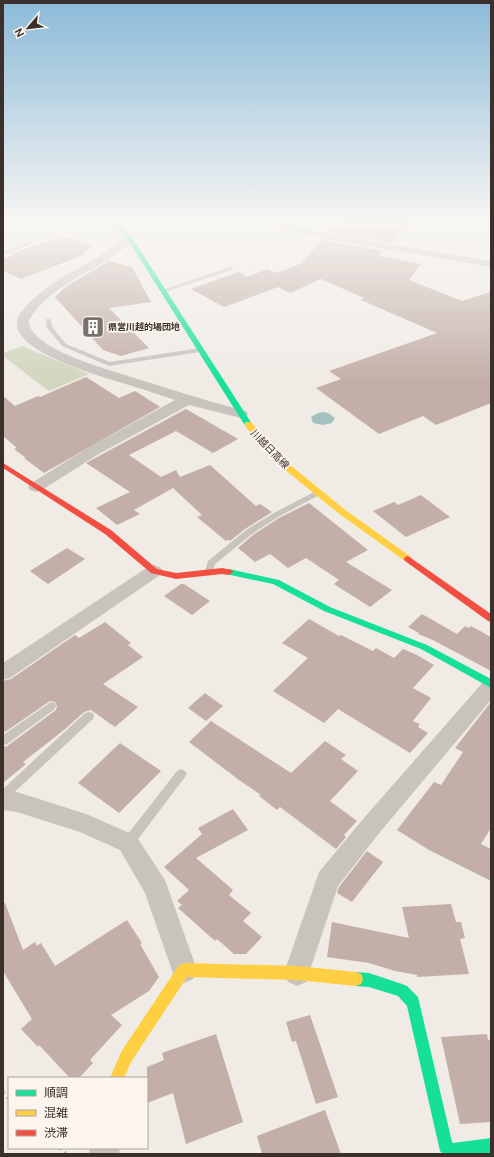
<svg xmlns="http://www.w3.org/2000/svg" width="494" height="1157" font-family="Ubuntu,'Noto Sans JP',sans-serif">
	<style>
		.green { fill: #d1d6bf }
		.water { fill: #a1c2c1 }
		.building { fill: #c3afa7 }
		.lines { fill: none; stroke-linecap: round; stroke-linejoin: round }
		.lane { fill: #c9c3be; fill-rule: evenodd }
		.street { fill: #c9c3be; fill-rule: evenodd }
		.fast { fill: #16e098; fill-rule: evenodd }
		.slow { fill: #ffcf43; fill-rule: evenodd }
		.jam { fill: #f24e42; fill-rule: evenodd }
		.rail { stroke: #b1aca8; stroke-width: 4.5; stroke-dasharray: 1.5 4.5; stroke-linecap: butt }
		.labels { text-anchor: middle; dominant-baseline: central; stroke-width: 3.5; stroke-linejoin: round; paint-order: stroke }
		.far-poi-label { font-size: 9px; font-weight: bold; fill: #3b302b; stroke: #fbf5ee; text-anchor: start }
		.street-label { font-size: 10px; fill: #3b302b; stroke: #fbf5ee }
	</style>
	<rect width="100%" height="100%" fill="#f0ebe5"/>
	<polygon class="green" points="22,346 89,374 49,391 3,356 3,353"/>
	<polygon class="water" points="323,412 328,413 335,418 332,423 323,425 313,423 311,417 318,413"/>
	<g class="building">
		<polygon points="340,220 411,220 391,243 329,232"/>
		<polygon points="62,236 94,246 82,253 86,254 21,279 3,271 3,259 15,254 13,253"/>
		<polygon points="322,240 384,251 379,256 421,264 409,280 462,301 491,292 491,403 436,425 423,416 379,434 316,388 341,379 329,371 437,333 361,300 364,298 321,279 290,293 278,287 224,307 191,289 238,272 247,277 267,269 276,273 300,264"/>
		<polygon points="109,261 132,267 151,302 109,308 149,348 121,356 103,350 55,297 67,286"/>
		<polygon points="86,377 119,398 135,391 160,407 44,473 24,458 26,458 14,449 17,448 3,436 3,396 15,406 38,396 40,397"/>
		<polygon points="186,409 238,439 213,453 176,431 129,455 161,477 176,470 180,477 210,465 256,506 260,504 272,512 245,529 230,541 228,540 226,541 197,517 202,515 173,488 134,510 140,514 117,525 96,508 130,492 86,463"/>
		<polygon points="421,495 450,517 406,537 373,511 394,502 398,505"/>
		<polygon points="309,503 368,550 346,562 392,590 370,607 334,584 339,580 306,558 288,568 270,554 255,562 238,548 253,535 279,518"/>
		<polygon points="67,548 85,559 48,584 30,571"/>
		<polygon points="181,584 184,584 210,601 192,615 164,596"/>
		<polygon points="422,614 457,634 465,626 469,628 471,626 491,637 491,671 433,640 418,634 419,633 408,627"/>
		<polygon points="309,619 339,636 341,635 373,651 376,648 394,658 403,649 415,654 434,665 413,688 431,698 413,721 420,724 418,727 428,733 410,753 338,709 324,723 273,691 308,658 282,643"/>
		<polygon points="105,622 131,643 128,645 143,657 103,684 138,707 115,727 91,710 84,712 64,730 23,762 26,764 3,783 3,746 6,747 56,710 57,706 55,702 50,701 5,732 3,729 3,681 11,679 75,635 79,638"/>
		<polygon points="205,693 223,706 206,721 188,708"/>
		<polygon points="491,702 491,828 481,844 491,849 491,881 429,850 397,830 434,782 441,785 463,752 455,748"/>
		<polygon points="211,721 291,773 325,741 346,755 341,759 358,771 330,801 357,821 344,835 346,837 336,849 280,807 277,810 259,796 261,795 239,780 189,742"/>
		<polygon points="120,743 161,771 119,813 78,783"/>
		<polygon points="233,809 248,830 196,858 233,890 229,895 251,913 243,921 262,937 246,954 234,954 217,939 215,941 178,908 182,905 177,901 189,890 164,867 202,834 198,828"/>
		<polygon points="367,851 383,862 352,902 337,893 339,887"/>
		<polygon points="3,903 5,903 23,950 35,942 37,946 41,943 55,966 127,920 142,943 140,944 159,977 149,991 111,1015 122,1025 90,1060 93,1063 79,1078 70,1078 39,1045 38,1047 21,1029 32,1019 3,971"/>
		<polygon points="451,904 456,922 461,922 465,938 460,939 469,974 417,977 417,975 395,971 369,963 327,957 332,922 409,938 402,907"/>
		<polygon points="310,1015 338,1097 316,1104 296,1041 292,1042 286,1022"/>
		<polygon points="216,1034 243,1122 186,1144 173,1093 147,1103 147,1067 164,1060 162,1053"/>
		<polygon points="487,1034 488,1040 491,1039 491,1122 460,1124 441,1037"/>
		<polygon points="325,1110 341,1154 262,1154 257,1136"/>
	</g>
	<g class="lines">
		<g class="lane">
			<polygon points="31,241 36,242 3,255 3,251"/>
			<polygon points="230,267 233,269 232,270 165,292 160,291"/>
			<polygon points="46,319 50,319 53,328 66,344 110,362 200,348 203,350 200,352 109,366 62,346 47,328"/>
			<polygon points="316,491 319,491 323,493 278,517 252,534 215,564 212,573 206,573 205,571 208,561 246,530 272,514"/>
			<polygon points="51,702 55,703 56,706 55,709 7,744 3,745 3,735"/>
			<polygon points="89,712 93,713 94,716 93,719 7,799 3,801 3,789 85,713"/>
			<polygon points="181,769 185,771 187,774 185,777 132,847 128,848 124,847 122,843 124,839 177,771"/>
		</g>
		<g class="street">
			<polygon points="261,220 277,220 319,232 491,261 491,267 318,238 262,222"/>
			<path d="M130,236l5,3 -1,2c-10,6 -18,14 -28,20 -26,16 -62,31 -77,60 0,29 88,51 112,59 35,11 69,22 105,31l2,3 -2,3 -5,1 -52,-13 -92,50 -55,35 -6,2 -6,-2 -2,-3 2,-3 56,-35 89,-49c-15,-5 -30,-10 -46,-15 -25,-8 -106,-29 -112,-59 -3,-13 22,-32 31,-39 16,-12 35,-21 52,-31 10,-7 18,-17 30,-20z"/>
			<polygon points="154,565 160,567 163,571 160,575 10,678 3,680 3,663 148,567"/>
			<polygon points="491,678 491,700 380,832 338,886 306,982 297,986 288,982 284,973 319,872 364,818 484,681"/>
			<polygon points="3,790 17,792 86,814 136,836 165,880 197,970 193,979 184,983 175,979 145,893 120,850 80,832 17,812 3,810"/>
			<polygon points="90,1148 120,1148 119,1154 89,1154"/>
		</g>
		<g class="fast">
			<polygon points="110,220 115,220 133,239 252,424 251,426 248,426 244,424 128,240"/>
			<polygon points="229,569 279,580 330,607 427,645 491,679 491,688 421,649 324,611 273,584 226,574 225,572 226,570"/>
			<polygon points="356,972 369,973 402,984 407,986 418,997 452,1142 453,1143 491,1138 491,1154 443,1154 440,1151 407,1006 398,996 369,987 356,986 351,984 349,979 351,974"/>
		</g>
		<g class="slow">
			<polygon points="245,422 251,422 284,460 344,509 411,557 412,559 411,561 405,561 338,513 278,464 245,426"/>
			<polygon points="184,963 297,966 356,972 361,974 363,979 361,984 356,986 297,980 187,977 131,1062 124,1078 110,1078 121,1052 179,965"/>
		</g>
		<g class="jam">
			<polygon points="3,463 111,530 157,569 176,573 222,568 232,570 233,572 229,575 222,574 176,579 151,573 105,534 3,468"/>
			<polygon points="408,556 491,614 491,622 488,621 405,561 404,559 405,557"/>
		</g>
		<g class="rail">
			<polyline points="3,1093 9,1098"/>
			<polyline points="60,1148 66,1154"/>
		</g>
	</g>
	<linearGradient id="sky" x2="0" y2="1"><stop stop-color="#8bbad8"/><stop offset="0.58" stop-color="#f8f6f3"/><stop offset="1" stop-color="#f8f6f3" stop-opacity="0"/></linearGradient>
	<rect width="494" height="382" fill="url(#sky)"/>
	<defs>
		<g id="building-square" transform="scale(1.15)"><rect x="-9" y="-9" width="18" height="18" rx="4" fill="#7a716c" stroke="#fbf5ee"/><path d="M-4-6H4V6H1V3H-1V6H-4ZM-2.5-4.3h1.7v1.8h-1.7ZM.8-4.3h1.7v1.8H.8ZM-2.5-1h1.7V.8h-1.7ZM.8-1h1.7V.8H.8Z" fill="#fff"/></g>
	</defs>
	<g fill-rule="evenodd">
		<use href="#building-square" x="93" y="327"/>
	</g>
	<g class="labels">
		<g class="far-poi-label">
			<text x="108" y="327">県営川越的場団地</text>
		</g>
		<g class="street-label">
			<text transform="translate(270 449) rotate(46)">川越日高線</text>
		</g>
	</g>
	<rect width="494" height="1157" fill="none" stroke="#3b302b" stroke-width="8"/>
	<rect x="8" y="1077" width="140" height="72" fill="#fbf5ee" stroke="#aea6a0"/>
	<rect x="16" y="1090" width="20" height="6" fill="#16e098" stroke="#aea6a0"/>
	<text x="44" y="1097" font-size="12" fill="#3b302b">順調</text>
	<rect x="16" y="1110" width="20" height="6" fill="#ffcf43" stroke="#aea6a0"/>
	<text x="44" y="1117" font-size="12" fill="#3b302b">混雑</text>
	<rect x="16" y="1130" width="20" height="6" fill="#f24e42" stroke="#aea6a0"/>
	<text x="44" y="1137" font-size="12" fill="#3b302b">渋滞</text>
	<g transform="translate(28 28) rotate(242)" stroke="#fbf5ee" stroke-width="3" paint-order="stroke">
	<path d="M0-3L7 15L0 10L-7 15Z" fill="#3b302b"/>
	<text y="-6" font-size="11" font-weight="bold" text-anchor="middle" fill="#3b302b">N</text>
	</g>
</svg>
